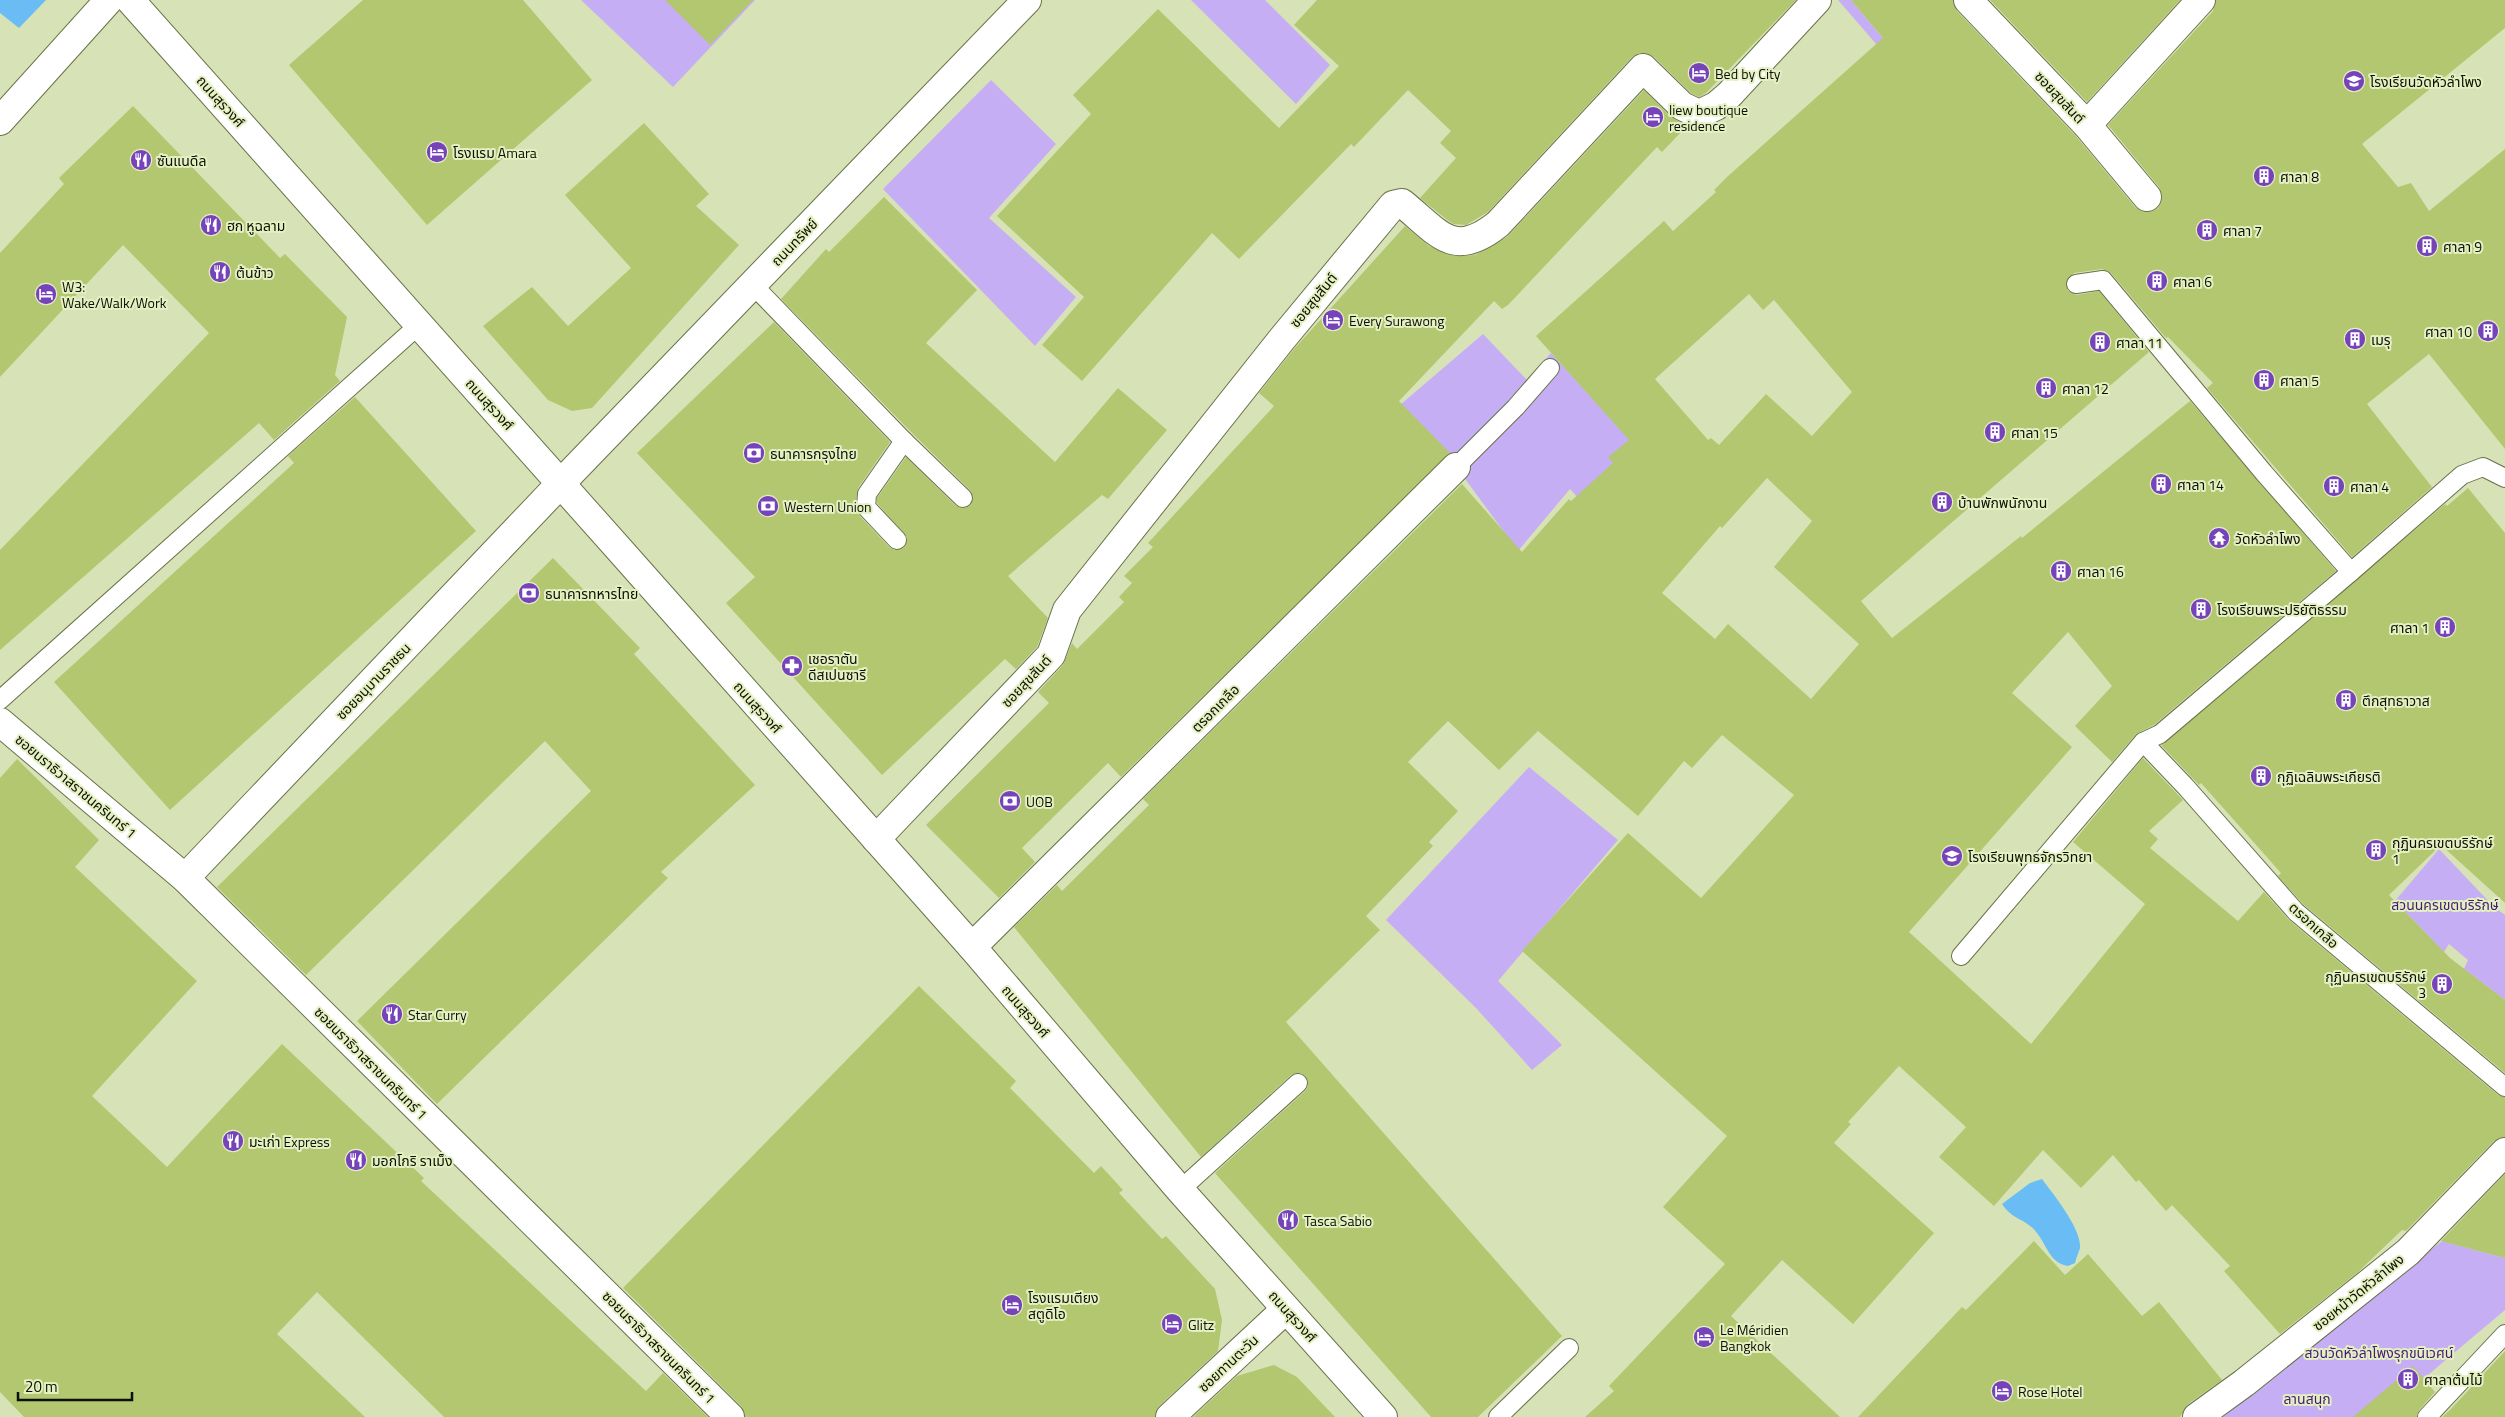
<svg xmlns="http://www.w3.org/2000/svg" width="2505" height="1417" font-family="'Titillium Web','Noto Sans Thai',sans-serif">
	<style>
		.green { fill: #c6aef4 }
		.water { fill: #69bdf4 }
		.building { fill: #b3c771; fill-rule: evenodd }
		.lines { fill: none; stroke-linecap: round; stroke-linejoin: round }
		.service-casing { stroke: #687249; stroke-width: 20 }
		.minor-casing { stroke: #687249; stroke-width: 30 }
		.tertiary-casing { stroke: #687249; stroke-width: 30 }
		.secondary-casing { stroke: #687249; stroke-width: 30 }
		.service { stroke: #fff; stroke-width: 18 }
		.minor { stroke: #fff; stroke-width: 28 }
		.tertiary { stroke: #fff; stroke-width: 28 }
		.secondary { stroke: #fff; stroke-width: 28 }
		.labels { text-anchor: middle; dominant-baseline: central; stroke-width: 4; stroke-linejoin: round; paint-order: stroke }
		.poi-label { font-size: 14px; fill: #0c0f02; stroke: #e4f0c2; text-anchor: start }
		.street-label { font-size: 14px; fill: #0c0f02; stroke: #e4f0c2 }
		.park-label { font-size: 14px; fill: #441a74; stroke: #e4f0c2 }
	</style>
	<rect width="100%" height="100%" fill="#d7e3b6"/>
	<g class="green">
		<polygon points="581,0 755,0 673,87"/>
		<polygon points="1191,0 1265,0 1330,65 1296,104"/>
		<polygon points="1838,0 1851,0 1918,80 1969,151"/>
		<polygon points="991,80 1056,144 989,218 1076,297 1035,346 883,189"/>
		<polygon points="1483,334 1527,380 1551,353 1631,441 1589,510 1570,489 1518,551 1460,472 1400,405"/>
		<polygon points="1529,767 1618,840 1498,981 1562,1045 1532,1070 1476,1008 1386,920"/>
		<polygon points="2439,849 2494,907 2505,915 2505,1000 2464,969 2468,960 2449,944 2444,952 2395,901"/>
		<polygon points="2442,1241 2505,1258 2505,1310 2378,1417 2220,1417"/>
	</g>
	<g class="water">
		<polygon points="0,0 46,0 19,28 0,13"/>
		<path d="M2042,1179c11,15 40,50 38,69 -1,4 -4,10 -5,15l-7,3c-18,-3 -21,-20 -31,-33 -10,-14 -25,-13 -35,-29l28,-21z"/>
	</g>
	<g class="building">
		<polygon points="363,0 523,0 592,80 427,225 289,65"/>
		<polygon points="665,0 753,0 710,45"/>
		<polygon points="1317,0 1796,0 1706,93 1699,97 1691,93 1654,57 1646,53 1639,53 1632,57 1488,212 1466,225 1453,224 1446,219 1420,198 1456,158 1440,143 1451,131 1408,90 1354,147 1351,144 1239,259 1212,233 1082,381 1042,345 1084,297 997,216 1091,114 1073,95 1158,9 1279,128 1339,66 1294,25"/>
		<path d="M1851,0h102l4,11 118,124 60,72 6,4 8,1 8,-3 4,-6 1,-8 -3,-8 -51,-62 105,-114 3,-11h289v28l-143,116 36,43 13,-4 18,28 76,-62v300l-76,-95 -62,50 65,83 -80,70 -145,-169 6,-5 -45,-46 -2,1 -55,-65 -9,-4 -28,4 -8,8 2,10 9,4 22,-4 50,61 -288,249 31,37 129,-102 1,2 168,-137 146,170 -182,154 -18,9 -24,28 -37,-36 37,-40 -44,-54 -56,61 60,54 -163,185 122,112 114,-140 -72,-62 70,-84 40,42 -34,31 9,8 -8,9 88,73 26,-29 25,28 209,175 7,2v40l-11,4 -88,90 -4,-1 -45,43 -77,61 -56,-63 6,-5 -58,-61 -6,6 -27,-31 -3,2 -23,-27 -32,33 -38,-38 -49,56 -55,-49 27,-30 -67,-61 -51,56 3,2 -17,19 100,90 -81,91 -71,-64 -51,56 109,101h-255l29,-26 -5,-5 116,-122 -62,-57 64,-71 -205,-185 106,-118 73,65 93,-103 -72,-60 -30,33 -8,-7 -46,55 -100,-85 -39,39 -51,-49 -40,41 50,49 -29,31 4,4 -67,70 14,14 -94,92 276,314 -84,81h-47l-216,-244 90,-82 3,-5 -2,-10 -5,-3 -10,2 -90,82 -187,-230 43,-42 5,6 87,-86 -6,-6 319,-315 60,68 47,-53 2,2 42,-38 -5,-6 21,-17 -93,-104 128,-115 9,10 43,-39 -2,-2 13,-13 156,-139zM1749,294l14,16 11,-10 78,92 -40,44 -46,-42 -47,51 -8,-7 -3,2 -53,-61zM1767,478l45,43 -38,46 85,77 -48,55 -83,-75 -13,15 -53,-46 58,-67 2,2z"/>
		<polygon points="1990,0 2180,0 2087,102"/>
		<polygon points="1644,90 1671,117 1687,126 1662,152 1657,147 1508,305 1502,309 1494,301 1399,401 1450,453 1121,777 1108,763 1022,848 1035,862 999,898 926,825 1049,703 1038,692 1063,665 1072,643 1077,649 1124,602 1119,597 1132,583 1124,576 1153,547 1148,543 1274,406 1259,393 1294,349 1405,226 1429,246 1454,256 1475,255 1507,237"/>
		<polygon points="133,106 280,258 285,254 347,317 335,375 340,381 274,440 259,423 0,650 0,550 209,333 123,245 0,377 0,253 64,184 59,178"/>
		<polygon points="644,123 709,194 696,206 739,245 592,408 572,411 548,400 483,326 532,287 568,326 631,268 565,195"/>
		<polygon points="884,197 977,290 926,343 1055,462 1118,388 1167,430 1108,499 1102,495 1008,576 1048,618 1037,647 1016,669 1005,659 882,775 726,603 755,577 637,453 774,322 890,442 858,488 855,506 858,514 889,547 894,550 904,548 907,537 877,503 877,498 906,457 956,506 965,508 971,505 973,496 970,490 912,433 781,299 826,249 829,252"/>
		<polygon points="355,397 476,531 170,810 54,682 294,463 288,456"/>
		<polygon points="2468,488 2505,533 2505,903 2441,845 2389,895 2450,958 2505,1000 2505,1073 2303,904 2278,876 2281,873 2201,783 2199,785 2161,745 2445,504 2447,506"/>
		<polygon points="553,558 640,648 634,654 755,785 661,872 668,878 437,1104 357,1021 591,791 545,741 306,975 217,887"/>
		<polygon points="17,759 99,840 75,867 197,981 92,1096 167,1167 282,1044 424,1178 421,1181 646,1391 663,1373 708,1417 444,1417 317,1292 277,1334 365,1417 24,1417 0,1392 0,778"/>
		<polygon points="919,986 1016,1081 1010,1088 1094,1173 1101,1166 1123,1190 1119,1193 1162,1239 1166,1236 1215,1289 1222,1320 1218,1351 1159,1406 1155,1417 745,1417 741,1406 623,1288"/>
		<polygon points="2505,1174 2505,1258 2441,1241"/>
		<polygon points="2034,1241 2065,1275 2088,1254 2142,1316 2159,1302 2222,1380 2188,1404 2180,1417 1858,1417 1962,1307 1966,1310"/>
		<polygon points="2505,1351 2505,1417 2442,1417 2450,1410"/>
		<polygon points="1274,1365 1297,1377 1335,1417 1193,1417 1237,1376"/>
		<polygon points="2413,1366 2435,1392 2419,1410 2417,1417 2353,1417"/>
	</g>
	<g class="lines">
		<g class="service-casing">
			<g id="service">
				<polyline points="2076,284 2103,280 2264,473 2351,572"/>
				<polyline points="753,285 904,441 963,498"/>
				<polyline points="1456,467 1516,407 1550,368"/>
				<polyline points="897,540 866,507 867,494 904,441"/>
				<polyline points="0,700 420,324"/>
				<polyline points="2143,742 2185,786 2296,912 2505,1087"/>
				<polyline points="1961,956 2143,742 2160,734 2351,572 2462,475 2483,467 2505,478"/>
				<polyline points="1180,1190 1298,1083"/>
				<polyline points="1498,1417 1569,1348"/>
				<polyline points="2427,1417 2505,1334"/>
			</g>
		</g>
		<g class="minor-casing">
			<g id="minor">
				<polyline points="1968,0 2087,125 2147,197"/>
				<polyline points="2087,125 2201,0"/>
				<polyline points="0,722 185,878 730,1417"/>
				<path d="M876,839l175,-184 16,-45 215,-271 111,-134 9,-2c37,30 51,57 96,21l145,-156 39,38 17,8 17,-8 13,-11 88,-95"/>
				<polyline points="185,878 561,483"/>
				<polyline points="972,947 1456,467"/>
				<polyline points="1170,1417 1286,1309"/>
				<polyline points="2197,1417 2244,1383 2408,1252 2505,1152"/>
			</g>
		</g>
		<g class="tertiary-casing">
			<polyline id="tertiary" points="561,483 1027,0"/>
		</g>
		<g class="secondary-casing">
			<g id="secondary">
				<polyline points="130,0 618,548 972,947 1180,1190 1383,1417"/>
				<polyline points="0,121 109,0"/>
			</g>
		</g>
		<use href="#service" class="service"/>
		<use href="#minor" class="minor"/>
		<use href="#tertiary" class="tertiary"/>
		<use href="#secondary" class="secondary"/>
	</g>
	<defs>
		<g id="hotel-disc" transform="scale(1.125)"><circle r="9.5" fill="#7643bb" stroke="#e4f0c2"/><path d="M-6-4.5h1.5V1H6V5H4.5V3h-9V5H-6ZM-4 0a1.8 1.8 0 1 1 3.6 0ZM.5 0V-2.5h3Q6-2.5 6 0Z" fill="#fff"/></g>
		<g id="school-disc" transform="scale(1.125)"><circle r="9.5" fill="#7643bb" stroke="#e4f0c2"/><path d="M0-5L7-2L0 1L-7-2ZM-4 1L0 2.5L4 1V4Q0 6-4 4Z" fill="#fff"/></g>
		<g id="restaurant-disc" transform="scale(1.125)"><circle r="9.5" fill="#7643bb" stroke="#e4f0c2"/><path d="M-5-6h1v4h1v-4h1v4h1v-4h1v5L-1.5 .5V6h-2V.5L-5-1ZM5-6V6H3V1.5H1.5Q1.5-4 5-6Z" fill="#fff"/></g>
		<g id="building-disc" transform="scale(1.125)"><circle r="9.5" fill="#7643bb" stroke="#e4f0c2"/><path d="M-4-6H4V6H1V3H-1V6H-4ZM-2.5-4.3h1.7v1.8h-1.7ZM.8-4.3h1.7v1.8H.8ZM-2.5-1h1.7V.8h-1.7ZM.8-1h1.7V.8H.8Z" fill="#fff"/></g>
		<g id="bank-disc" transform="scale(1.125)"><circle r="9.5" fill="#7643bb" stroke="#e4f0c2"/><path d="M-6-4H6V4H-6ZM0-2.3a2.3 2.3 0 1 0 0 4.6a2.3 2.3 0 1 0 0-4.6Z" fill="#fff"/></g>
		<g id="temple-disc" transform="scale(1.125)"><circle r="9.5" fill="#7643bb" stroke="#e4f0c2"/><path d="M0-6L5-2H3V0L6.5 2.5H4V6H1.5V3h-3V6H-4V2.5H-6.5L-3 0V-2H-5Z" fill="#fff"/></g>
		<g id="pharmacy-disc" transform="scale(1.125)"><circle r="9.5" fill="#7643bb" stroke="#e4f0c2"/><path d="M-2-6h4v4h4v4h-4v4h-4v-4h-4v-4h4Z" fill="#fff"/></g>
	</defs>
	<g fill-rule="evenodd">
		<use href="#hotel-disc" x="1699" y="73"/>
		<use href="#school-disc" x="2354" y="81"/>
		<use href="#hotel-disc" x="1653" y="117"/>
		<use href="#hotel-disc" x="437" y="152"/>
		<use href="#restaurant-disc" x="141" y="160"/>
		<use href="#building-disc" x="2264" y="176"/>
		<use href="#restaurant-disc" x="211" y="225"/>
		<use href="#building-disc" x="2207" y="230"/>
		<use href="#building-disc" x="2427" y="246"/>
		<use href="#restaurant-disc" x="220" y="272"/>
		<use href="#building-disc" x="2157" y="281"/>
		<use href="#hotel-disc" x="46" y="294"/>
		<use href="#hotel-disc" x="1333" y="320"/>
		<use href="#building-disc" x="2488" y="331"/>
		<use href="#building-disc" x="2355" y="339"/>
		<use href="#building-disc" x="2100" y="342"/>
		<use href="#building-disc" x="2264" y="380"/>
		<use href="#building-disc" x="2046" y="388"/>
		<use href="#building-disc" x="1995" y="432"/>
		<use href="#bank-disc" x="754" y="453"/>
		<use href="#building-disc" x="2161" y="484"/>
		<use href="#building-disc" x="2334" y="486"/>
		<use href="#building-disc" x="1942" y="502"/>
		<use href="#bank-disc" x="768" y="506"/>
		<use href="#temple-disc" x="2219" y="538"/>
		<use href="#building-disc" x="2061" y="571"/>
		<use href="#bank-disc" x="529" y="593"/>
		<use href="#building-disc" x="2201" y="609"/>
		<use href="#building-disc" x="2445" y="627"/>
		<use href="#pharmacy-disc" x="792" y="666"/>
		<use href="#building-disc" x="2346" y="700"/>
		<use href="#building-disc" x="2261" y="776"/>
		<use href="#bank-disc" x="1010" y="801"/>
		<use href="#building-disc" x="2376" y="850"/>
		<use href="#school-disc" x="1952" y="856"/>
		<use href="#building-disc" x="2442" y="984"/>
		<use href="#restaurant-disc" x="392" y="1014"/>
		<use href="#restaurant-disc" x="233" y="1141"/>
		<use href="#restaurant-disc" x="356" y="1160"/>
		<use href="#restaurant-disc" x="1288" y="1220"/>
		<use href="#hotel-disc" x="1012" y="1305"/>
		<use href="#hotel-disc" x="1172" y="1324"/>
		<use href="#hotel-disc" x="1704" y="1337"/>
		<use href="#building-disc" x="2408" y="1379"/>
		<use href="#hotel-disc" x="2002" y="1391"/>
	</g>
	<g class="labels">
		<g class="poi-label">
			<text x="1715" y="73">Bed by City</text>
			<text x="2370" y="81">โรงเรียนวัดหัวลำโพง</text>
			<text x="1669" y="109">liew boutique<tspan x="1669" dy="16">residence</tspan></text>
			<text x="453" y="152">โรงแรม Amara</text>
			<text x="157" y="160">ซันแนดึล</text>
			<text x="2280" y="176">ศาลา 8</text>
			<text x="227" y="225">ฮก หูฉลาม</text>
			<text x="2223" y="230">ศาลา 7</text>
			<text x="2443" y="246">ศาลา 9</text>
			<text x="236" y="272">ต้นข้าว</text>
			<text x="2173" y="281">ศาลา 6</text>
			<text x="62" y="286">W3:<tspan x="62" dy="16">Wake/Walk/Work</tspan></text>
			<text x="1349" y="320">Every Surawong</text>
			<text x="2472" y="331" text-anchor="end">ศาลา 10</text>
			<text x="2371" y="339">เมรุ</text>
			<text x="2116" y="342">ศาลา 11</text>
			<text x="2280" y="380">ศาลา 5</text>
			<text x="2062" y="388">ศาลา 12</text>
			<text x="2011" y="432">ศาลา 15</text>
			<text x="770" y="453">ธนาคารกรุงไทย</text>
			<text x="2177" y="484">ศาลา 14</text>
			<text x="2350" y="486">ศาลา 4</text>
			<text x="1958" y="502">บ้านพักพนักงาน</text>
			<text x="784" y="506">Western Union</text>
			<text x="2235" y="538">วัดหัวลำโพง</text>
			<text x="2077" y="571">ศาลา 16</text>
			<text x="545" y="593">ธนาคารทหารไทย</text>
			<text x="2217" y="609">โรงเรียนพระปริยัติธรรม</text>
			<text x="2429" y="627" text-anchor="end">ศาลา 1</text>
			<text x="808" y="658">เชอราตัน<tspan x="808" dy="16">ดีสเปนซารี</tspan></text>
			<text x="2362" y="700">ตึกสุทธาวาส</text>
			<text x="2277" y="776">กุฏิเฉลิมพระเกียรติ</text>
			<text x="1026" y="801">UOB</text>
			<text x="2392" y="842">กุฏินครเขตบริรักษ์<tspan x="2392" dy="16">1</tspan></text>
			<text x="1968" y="856">โรงเรียนพุทธจักรวิทยา</text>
			<text x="2426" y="976" text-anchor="end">กุฏินครเขตบริรักษ์<tspan x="2426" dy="16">3</tspan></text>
			<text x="408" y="1014">Star Curry</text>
			<text x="249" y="1141">มะเก่า Express</text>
			<text x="372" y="1160">มอกโกริ ราเม็ง</text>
			<text x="1304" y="1220">Tasca Sabio</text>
			<text x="1028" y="1297">โรงแรมเตียง<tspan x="1028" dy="16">สตูดิโอ</tspan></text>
			<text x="1188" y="1324">Glitz</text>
			<text x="1720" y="1329">Le Méridien<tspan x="1720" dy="16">Bangkok</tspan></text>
			<text x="2424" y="1379">ศาลาต้นไม้</text>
			<text x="2018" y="1391">Rose Hotel</text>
		</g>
		<g class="street-label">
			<text transform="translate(2060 97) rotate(47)">ซอยสุขสันต์</text>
			<text transform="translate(221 101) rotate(48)">ถนนสุรวงศ์</text>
			<text transform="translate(794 242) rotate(-46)">ถนนทรัพย์</text>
			<text transform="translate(1313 300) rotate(-51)">ซอยสุขสันต์</text>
			<text transform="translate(490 404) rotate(48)">ถนนสุรวงศ์</text>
			<text transform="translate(373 681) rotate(-46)">ซอยอนุมานราชธน</text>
			<text transform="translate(1026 681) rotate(-47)">ซอยสุขสันต์</text>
			<text transform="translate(758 707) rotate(48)">ถนนสุรวงศ์</text>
			<text transform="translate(1215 708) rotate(-45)">ตรอกเกลือ</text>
			<text transform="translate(76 786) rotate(40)">ซอยนราธิวาสราชนครินทร์ 1</text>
			<text transform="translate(2314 925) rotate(42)">ตรอกเกลือ</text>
			<text transform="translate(1026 1011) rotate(49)">ถนนสุรวงศ์</text>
			<text transform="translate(371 1063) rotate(45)">ซอยนราธิวาสราชนครินทร์ 1</text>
			<text transform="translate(2358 1292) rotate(-39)">ซอยหน้าวัดหัวลำโพง</text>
			<text transform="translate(1293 1316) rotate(48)">ถนนสุรวงศ์</text>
			<text transform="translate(659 1347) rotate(45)">ซอยนราธิวาสราชนครินทร์ 1</text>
			<text transform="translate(1228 1363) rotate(-43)">ซอยทานตะวัน</text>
		</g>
		<g class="park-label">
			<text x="2445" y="904">สวนนครเขตบริรักษ์</text>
			<text x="2379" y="1352">สวนวัดหัวลำโพงรุกขนิเวศน์</text>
			<text x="2307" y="1398">ลานสนุก</text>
		</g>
	</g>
	<path d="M18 1392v8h114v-8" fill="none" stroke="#0c0f02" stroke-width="2.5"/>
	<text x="25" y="1392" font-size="15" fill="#0c0f02" stroke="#e4f0c2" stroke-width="4" paint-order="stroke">20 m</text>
</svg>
